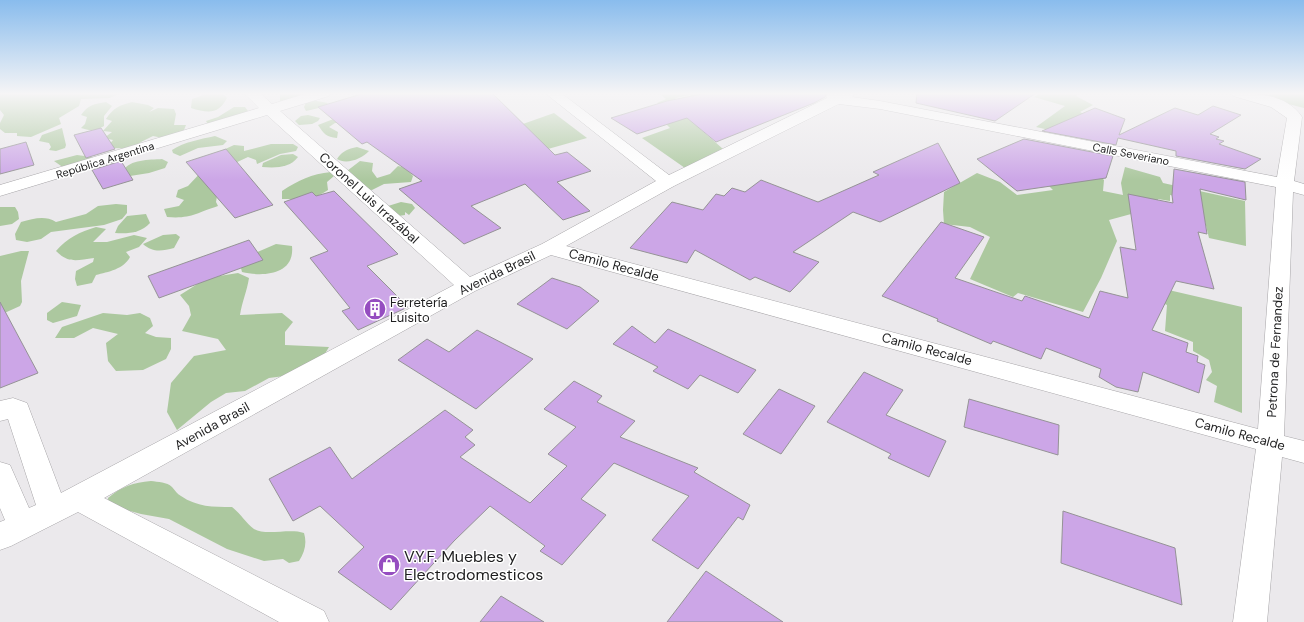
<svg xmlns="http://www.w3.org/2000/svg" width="1304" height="622" font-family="'DM Sans',sans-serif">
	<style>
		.green { fill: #acc89f }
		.building { fill: #cca6e7; stroke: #959396 }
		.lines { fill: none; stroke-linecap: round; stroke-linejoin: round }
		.minor-casing { stroke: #a7a5a8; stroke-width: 1 }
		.minor { fill: #fff; fill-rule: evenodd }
		.labels { text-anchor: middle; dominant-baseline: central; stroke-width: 3; stroke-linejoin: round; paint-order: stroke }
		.far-street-label { font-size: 11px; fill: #1e1e1f; stroke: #fff }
		.street-label { font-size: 13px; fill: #1e1e1f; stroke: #fff }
		.poi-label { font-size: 13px; fill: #1e1e1f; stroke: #fff; text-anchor: start }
		.near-poi-label { font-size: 16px; fill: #1e1e1f; stroke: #fff; text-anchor: start }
	</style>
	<rect width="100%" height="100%" fill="#ebe9ec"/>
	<g class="green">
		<polygon points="0,93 120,93 110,98 81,99 79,106 59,118 61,124 31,137 17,136 17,133 5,133 0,129 0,123 4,115 0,110"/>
		<path d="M209,93c7,0 14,-1 18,5 -9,17 -19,15 -36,10l1,-9z"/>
		<polygon points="288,93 316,93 310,97 317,101 328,103 323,107 306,111 304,107 308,98 280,104 280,94"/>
		<polygon points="659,93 716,93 697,99 690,95 675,98 682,105 666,111 657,103 666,99"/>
		<polygon points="1041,93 1080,93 1076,96 1093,105 1080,112 1090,117 1111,133 1111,144 1036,127 1065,106 1034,97"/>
		<polygon points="1271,93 1304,93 1304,108 1265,98"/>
		<path d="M106,102l6,4 -8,10v10c-8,5 -14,5 -23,2l4,-4 2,-7 -6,-2c7,-10 13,-11 25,-13z"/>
		<path d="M132,102l16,3 6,3 -5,4 9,-4 16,1 2,5 -2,11h12l-4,10 -14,4 -15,-3 -12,6 -7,7 -20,-1 -5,-3 4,-5 -9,-2 8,-6 -9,-1 9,-10 -6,-2c7,-11 14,-14 26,-17z"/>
		<polygon points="234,107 245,107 248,111 209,126 206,121 218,117"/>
		<polygon points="554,113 587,138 505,161 480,139"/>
		<polygon points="682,113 723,149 685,168 642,138 670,128 662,120"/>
		<polygon points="308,115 320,118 318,121 312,124 299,125 295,121 301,116"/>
		<path d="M336,118l7,5h-8l-6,4 9,5 -1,6c-11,-1 -13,-4 -19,-13z"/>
		<polygon points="62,128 66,145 65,148 56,151 49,150 51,147 49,143 39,141 42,135"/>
		<path d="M215,136l12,5 -4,4 -25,3 -18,8 -7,-3 -1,-3c12,-8 29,-11 43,-14z"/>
		<path d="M271,144h22l5,3 -2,4 -16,3 -23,10 -1,-4 -8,-3 -15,7 -16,32 -1,6 2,4c-22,7 -27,13 -51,11l-3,-8 15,-3 5,-6 -8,-3 2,-7 10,-4 33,-35 13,-6 10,1v5z"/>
		<path d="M357,147l12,4c-7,8 -23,14 -32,8 5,-8 11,-10 20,-12z"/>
		<path d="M293,154l5,3c-8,11 -22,11 -36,10l1,-4 18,-8z"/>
		<polygon points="77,155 92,157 89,161 64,168 54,161"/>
		<path d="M162,159l6,3 -3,6 -16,5 -19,3 -7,-5c7,-12 26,-11 39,-12z"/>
		<polygon points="360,161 373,163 372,171 377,178 390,174 398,166 406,168 413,176 411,182 384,184 372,190 358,188 347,171"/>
		<polygon points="1125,167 1160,177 1163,183 1245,201 1246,246 1209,238 1200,201 1170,195 1170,201 1158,199 1157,207 1109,220 1117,241 1101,278 1083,312 1018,293 1013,297 970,279 990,237 970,227 944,224 943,210 944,192 977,173 1000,182 1017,195 1053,190 1046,183 1101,177 1104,180 1103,191 1123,195 1121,183"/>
		<path d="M331,172l3,4 -7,6 1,8c-14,10 -29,9 -46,9v-8c17,-11 29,-17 49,-19z"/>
		<polygon points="401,202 412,204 415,208 409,215 405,212 405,215 385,218 388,206"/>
		<path d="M116,204l11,1v8l-5,6 -18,6 -53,7 -10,7 -14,3 -11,-2 -1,-6 6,-12c13,-3 23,-7 35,0l30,-8 12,-8z"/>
		<polygon points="0,207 15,207 18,212 19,219 12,224 0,226"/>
		<path d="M146,214l4,9c-9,10 -22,11 -35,10l3,-7 9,-10z"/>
		<path d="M96,227l10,2 -13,13h14l27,-7 13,3 -8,9 -13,5 4,5c-6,12 -22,15 -34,18l-4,8 -15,3 -2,-7 1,-8 17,-9 1,-4c-17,2 -25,6 -38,-7 11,-13 24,-19 40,-24z"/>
		<path d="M176,234l4,3 -6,11c-12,3 -21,5 -31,-4l20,-9z"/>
		<path d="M276,244l16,2c3,29 -29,31 -50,26l-3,-12z"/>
		<polygon points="21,251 29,251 21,281 22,302 20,306 0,315 0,256"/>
		<path d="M238,273l11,5c-2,13 -7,24 -9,37l42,-2 11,9 -8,10v13l44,2 -6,10 -31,18 -23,3 -24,13 -19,2 -15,9 -34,28 -10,-18 4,-29 23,-27 32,-6 -8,-11 -36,-8 9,-16 -2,-9 -9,-11 27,-17z"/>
		<polygon points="1147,285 1242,307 1242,413 1214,402 1217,386 1206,380 1212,372 1209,360 1193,351 1193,342 1165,331 1167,305 1153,299"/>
		<polygon points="62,302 81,305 77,316 53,323 47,320 47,313"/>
		<polygon points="103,313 127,315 140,313 150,318 153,326 145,333 156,337 171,338 171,349 166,359 143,370 116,371 108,361 106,343 118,334 93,328 74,338 55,338 62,327"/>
		<path d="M151,481c7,1 16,1 21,6 3,3 5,7 9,9 16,11 32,11 51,11 8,6 14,16 22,22 12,7 36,-1 50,4 3,10 1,19 -5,28l-10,2 -6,-4 -19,2 -37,-12 -58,-30 -28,-5 -22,-6 -10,1 -1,-11c14,-12 25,-15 43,-17z"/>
	</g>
	<g class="building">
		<polygon points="365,93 492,93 555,155 567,152 591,171 557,182 590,211 563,220 525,184 471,206 501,228 464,244 399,189 422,181 367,142 362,144 318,107"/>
		<polygon points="707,93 827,93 825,97 814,103 716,142 687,118 637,134 611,118 667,101"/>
		<polygon points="917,93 1036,93 995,121 916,103"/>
		<polygon points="1213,106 1241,115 1210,134 1219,137 1216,139 1224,141 1219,144 1261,159 1245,169 1176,156 1176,151 1118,138 1116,145 1042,131 1095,108 1125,119 1119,135 1175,108 1198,115"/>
		<polygon points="101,128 115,149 86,158 74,135"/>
		<polygon points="1024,139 1113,156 1106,178 1017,191 977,159"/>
		<polygon points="26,142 34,165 0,174 0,149"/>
		<polygon points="938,143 960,183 880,222 853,212 793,252 819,262 790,292 755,277 750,280 695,250 687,263 630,248 672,202 703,210 716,194 724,196 732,188 745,192 761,180 818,202 879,175 873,172"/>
		<polygon points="226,149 273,205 235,218 186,162"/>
		<polygon points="121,161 133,180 103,189 92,170"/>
		<polygon points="1174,169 1245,182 1246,200 1200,189 1207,234 1198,232 1214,289 1176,281 1152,330 1188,343 1186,352 1198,356 1197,362 1205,365 1199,393 1143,372 1138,392 1116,387 1099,377 1101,369 1046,348 1041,359 993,341 991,344 937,321 938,319 882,296 941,222 984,237 955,278 1022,301 1025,296 1089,318 1100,291 1128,298 1120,247 1136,250 1128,194 1173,203 1172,195"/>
		<polygon points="334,191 398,254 367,266 408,307 358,330 342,311 350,308 310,258 328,251 284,202 312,192 316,196"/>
		<polygon points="249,240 263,260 159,298 148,276"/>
		<polygon points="552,278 580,287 599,301 567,329 517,304"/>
		<polygon points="0,302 38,373 0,388"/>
		<polygon points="632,326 655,343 668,329 756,370 738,393 700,375 688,389 653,371 658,367 613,344"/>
		<polygon points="477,330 533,359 476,409 398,360 427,339 449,352"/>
		<polygon points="864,372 903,390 886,415 946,441 929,477 888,458 891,454 827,422"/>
		<polygon points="574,381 602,396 597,402 635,421 620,437 698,468 694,472 750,505 743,520 738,517 698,569 652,540 689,496 614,463 581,499 606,515 562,565 540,551 545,546 490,506 454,541 391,610 338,572 364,547 320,506 293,521 269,479 330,447 352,479 445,410 473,430 465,437 475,445 460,457 530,503 567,466 548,454 576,427 544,409"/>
		<polygon points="779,389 815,406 781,454 743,434"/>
		<polygon points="969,399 1059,425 1058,455 964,427"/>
		<polygon points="1063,511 1175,548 1182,605 1061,563"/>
		<polygon points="706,571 783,622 667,622"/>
		<polygon points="501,596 544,622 480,622"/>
	</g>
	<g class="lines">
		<g class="minor-casing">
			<path id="minor" d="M244,93h16l12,11 36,-11h23l-2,3 -49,15 190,166 72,-33 114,-63 -111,-88h16l108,82 158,-77 -1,-1 2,-3 28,-1 -4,4 28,4 397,76 10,-59 -16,-11 -38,-11 -2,-3c25,0 56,1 71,24l-8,64 10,3v11l-11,-3 -9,244 20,5v22l-22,-6 -15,165h-34l23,-173 -705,-194 -76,36 -371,207 220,113 5,11h-50l-201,-110 -67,34 -11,4v-28l5,-2 -5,-12v-46l10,3 19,43 7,-3 -28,-86 -8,2v-20l13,-3 14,5 34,90 393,-208 -187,-170 -267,81v-11l259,-77zM839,104l41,5 396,78 -18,242 -692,-183 108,-60z"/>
		</g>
		<use href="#minor" class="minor"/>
	</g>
	<linearGradient id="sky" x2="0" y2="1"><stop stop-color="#89bced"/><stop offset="0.52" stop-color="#f6f5f6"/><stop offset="1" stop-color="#f6f5f6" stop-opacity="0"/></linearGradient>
	<rect width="1304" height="180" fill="url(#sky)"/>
	<defs>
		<g id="building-disc" transform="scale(1.15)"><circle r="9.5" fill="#954dc0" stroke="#fff"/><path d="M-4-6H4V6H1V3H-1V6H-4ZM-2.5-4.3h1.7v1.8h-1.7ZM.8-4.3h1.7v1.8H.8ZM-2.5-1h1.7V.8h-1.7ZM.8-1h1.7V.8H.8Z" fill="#fff"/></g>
		<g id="shop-disc" transform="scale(1.15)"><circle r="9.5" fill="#954dc0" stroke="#fff"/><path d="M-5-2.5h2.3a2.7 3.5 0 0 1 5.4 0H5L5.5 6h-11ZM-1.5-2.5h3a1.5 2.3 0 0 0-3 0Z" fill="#fff"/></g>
	</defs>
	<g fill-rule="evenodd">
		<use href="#building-disc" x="375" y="309"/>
		<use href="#shop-disc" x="389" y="565"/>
	</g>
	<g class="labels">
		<g class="far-street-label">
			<text transform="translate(1131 154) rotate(11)">Calle Severiano</text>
			<text transform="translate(105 160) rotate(-17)">República Argentina</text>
		</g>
		<g class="street-label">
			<text transform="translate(369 198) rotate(42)">Coronel Luis Irrazábal</text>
			<text transform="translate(614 265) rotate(15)">Camilo Recalde</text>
			<text transform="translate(497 273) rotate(-26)">Avenida Brasil</text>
			<text transform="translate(927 349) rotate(15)">Camilo Recalde</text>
			<text transform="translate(1275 352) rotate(-87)">Petrona de Fernandez</text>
			<text transform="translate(212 426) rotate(-29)">Avenida Brasil</text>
			<text transform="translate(1240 434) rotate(15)">Camilo Recalde</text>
		</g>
		<g class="poi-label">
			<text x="390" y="302">Ferretería<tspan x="390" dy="15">Luisito</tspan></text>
		</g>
		<g class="near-poi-label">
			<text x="404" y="556">V.Y.F. Muebles y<tspan x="404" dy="18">Electrodomesticos</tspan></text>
		</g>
	</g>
</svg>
